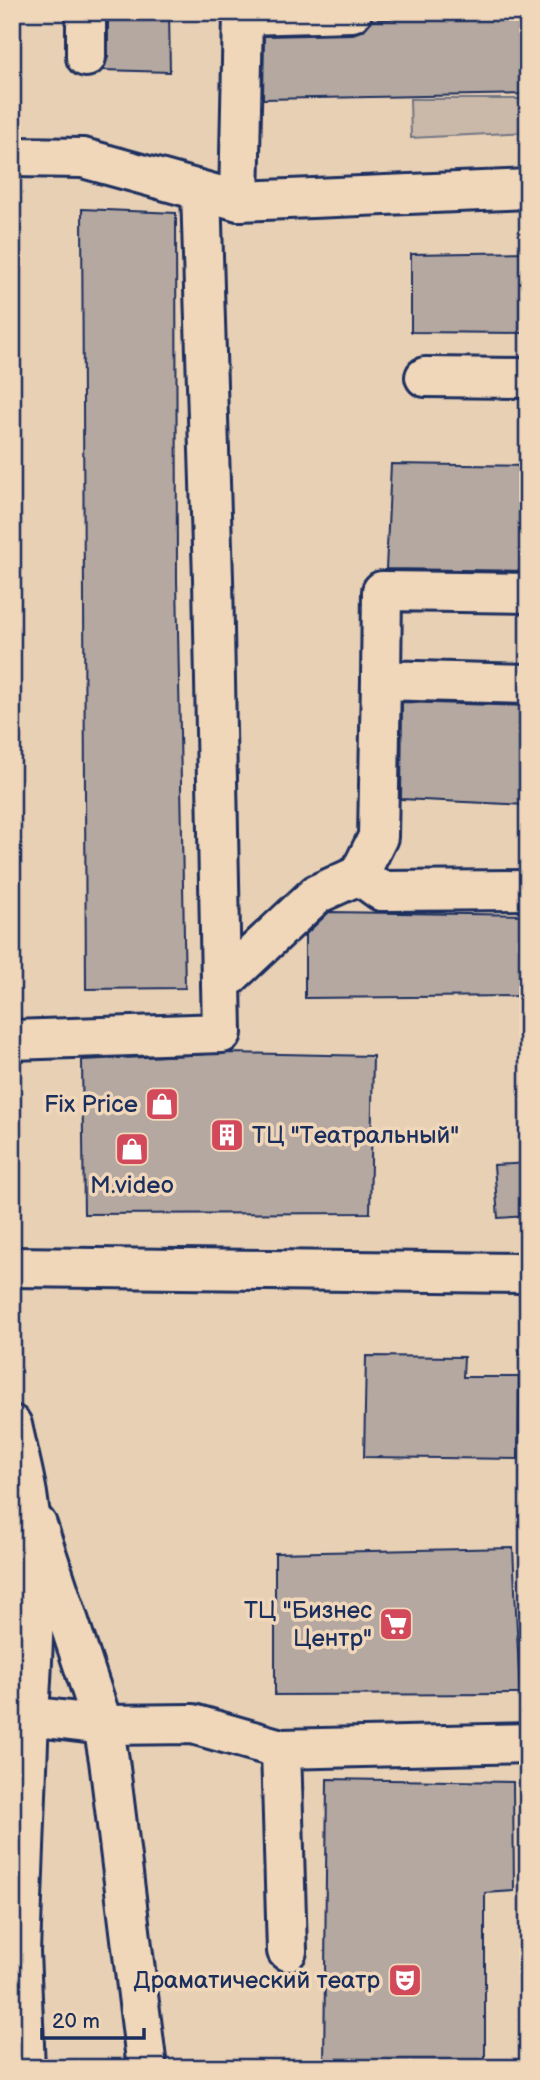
<svg xmlns="http://www.w3.org/2000/svg" width="540" height="2080" font-family="'Balsamiq Sans',sans-serif">
	<style>
		.green { fill: #cab9a9; stroke: #727484; stroke-width: 2 }
		.building { fill: #b5a8a0; stroke: #1b2f5e; stroke-width: 2 }
		.lines { fill: none; stroke-linecap: round; stroke-linejoin: round }
		.minor-casing { stroke: #1b2f5e; stroke-width: 44 }
		.major-casing { stroke: #1b2f5e; stroke-width: 44 }
		.minor { stroke: #f1d7b9; stroke-width: 38 }
		.major { stroke: #f1d7b9; stroke-width: 38 }
		.labels { text-anchor: middle; dominant-baseline: central; stroke-width: 7; stroke-linejoin: round; paint-order: stroke }
		.poi-label { font-size: 24px; fill: #1b2f5e; stroke: #f1d7b9; text-anchor: end }
	</style>
	<rect width="100%" height="100%" fill="#e8d0b5"/>
	<filter id="ink" filterUnits="userSpaceOnUse"><feTurbulence type="fractalNoise" baseFrequency=".0143" numOctaves="2"/><feDisplacementMap in="SourceGraphic" scale="14" xChannelSelector="R" yChannelSelector="G"/><feConvolveMatrix kernelMatrix="1 2 1 2 8 2 1 2 1" color-interpolation-filters="sRGB"/></filter>
	<g filter="url(#ink)">
		<polygon class="green" points="410,99 528,99 528,132 411,138"/>
		<g class="building">
			<polygon points="108,12 169,12 170,72 103,70 108,57"/>
			<polygon points="504,12 528,12 528,94 263,99 264,36 353,34 364,30 372,20"/>
			<polygon points="82,209 176,213 177,579 185,988 86,989"/>
			<polygon points="528,252 528,333 411,332 411,254"/>
			<polygon points="391,464 528,466 528,571 386,569"/>
			<polygon points="402,702 528,706 528,805 401,799"/>
			<polygon points="329,912 528,915 528,996 305,998 305,935"/>
			<polygon points="229,1053 373,1056 370,1213 84,1214 82,1060"/>
			<polygon points="528,1163 528,1216 498,1218 494,1165"/>
			<polygon points="366,1356 464,1357 463,1377 519,1377 518,1459 364,1457"/>
			<polygon points="513,1548 520,1694 275,1695 275,1553"/>
			<polygon points="327,1779 513,1782 514,1891 485,1893 485,2068 324,2068"/>
		</g>
		<g class="lines">
			<g class="minor-casing">
				<g id="minor">
					<polyline points="243,12 243,15 352,12"/>
					<polyline points="86,57 86,12"/>
					<polyline points="12,157 83,158 239,201 243,15"/>
					<polyline points="239,201 528,189"/>
					<polyline points="425,377 528,378"/>
					<polyline points="528,593 382,591 381,680 528,684"/>
					<polyline points="359,875 378,837 381,680"/>
					<polyline points="221,984 317,894 359,875 381,891 528,890"/>
					<polyline points="12,1040 222,1033 213,579 201,191"/>
					<polyline points="12,1267 528,1273"/>
					<polyline points="37,1525 103,1725 109,1760 147,2068"/>
					<polyline points="29,1716 103,1725 193,1724 281,1749 528,1743"/>
					<polyline points="281,1749 287,1951"/>
				</g>
			</g>
			<g class="major-casing">
				<g id="major">
					<path d="M12,1425c5,23 11,46 15,69 12,73 6,149 2,222l-17,1"/>
					<polyline points="25,2068 20,1952 29,1716"/>
				</g>
			</g>
			<use href="#minor" class="minor"/>
			<use href="#major" class="major"/>
		</g>
	</g>
	<defs>
		<g id="shop-square" transform="scale(1.75)"><rect x="-9" y="-9" width="18" height="18" rx="4" fill="#d1495b" stroke="#f1d7b9"/><path d="M-5-2.5h2.3a2.7 3.5 0 0 1 5.4 0H5L5.5 6h-11ZM-1.5-2.5h3a1.5 2.3 0 0 0-3 0Z" fill="#fff"/></g>
		<g id="building-square" transform="scale(1.75)"><rect x="-9" y="-9" width="18" height="18" rx="4" fill="#d1495b" stroke="#f1d7b9"/><path d="M-4-6H4V6H1V3H-1V6H-4ZM-2.5-4.3h1.7v1.8h-1.7ZM.8-4.3h1.7v1.8H.8ZM-2.5-1h1.7V.8h-1.7ZM.8-1h1.7V.8H.8Z" fill="#fff"/></g>
		<g id="supermarket-square" transform="scale(1.75)"><rect x="-9" y="-9" width="18" height="18" rx="4" fill="#d1495b" stroke="#f1d7b9"/><path d="M-6-5.5h2.5l.6 2H6L4.5 2H-2.5L-4.4-4H-6ZM-1.5 3.2a1.3 1.3 0 1 0 .1 0ZM3 3.2a1.3 1.3 0 1 0 .1 0Z" fill="#fff"/></g>
		<g id="theatre-square" transform="scale(1.75)"><rect x="-9" y="-9" width="18" height="18" rx="4" fill="#d1495b" stroke="#f1d7b9"/><path d="M-5-5.5Q0-4 5-5.5V0Q5 5 0 6Q-5 5-5 0ZM-3.3-2.5H-1v1.5H-3.3ZM1-2.5H3.3v1.5H1ZM-2.8 1Q0 5.5 2.8 1Z" fill="#fff"/></g>
	</defs>
	<g fill-rule="evenodd">
		<use href="#shop-square" x="162" y="1104"/>
		<use href="#building-square" x="227" y="1135"/>
		<use href="#shop-square" x="132" y="1149"/>
		<use href="#supermarket-square" x="396" y="1624"/>
		<use href="#theatre-square" x="405" y="1980"/>
	</g>
	<g class="labels">
		<g class="poi-label">
			<text x="138" y="1104">Fix Price</text>
			<text x="252" y="1135" text-anchor="start">ТЦ "Театральный"</text>
			<text x="132" y="1185" text-anchor="middle">M.video</text>
			<text x="372" y="1610">ТЦ "Бизнес<tspan x="372" dy="28">Центр"</tspan></text>
			<text x="380" y="1980">Драматический театр</text>
		</g>
	</g>
	<rect width="540" height="2080" fill="none" stroke="#f1d7b9" stroke-width="42"/>
	<rect x="21" y="21" width="498" height="2038" fill="none" stroke="#1b2f5e" stroke-width="2.5" filter="url(#ink)"/>
	<path d="M42 2028v10h102v-10" fill="none" stroke="#1b2f5e" stroke-width="3.5"/>
	<text x="52" y="2028" font-size="21" fill="#1b2f5e" stroke="#f1d7b9" stroke-width="5" paint-order="stroke">20 m</text>
</svg>
